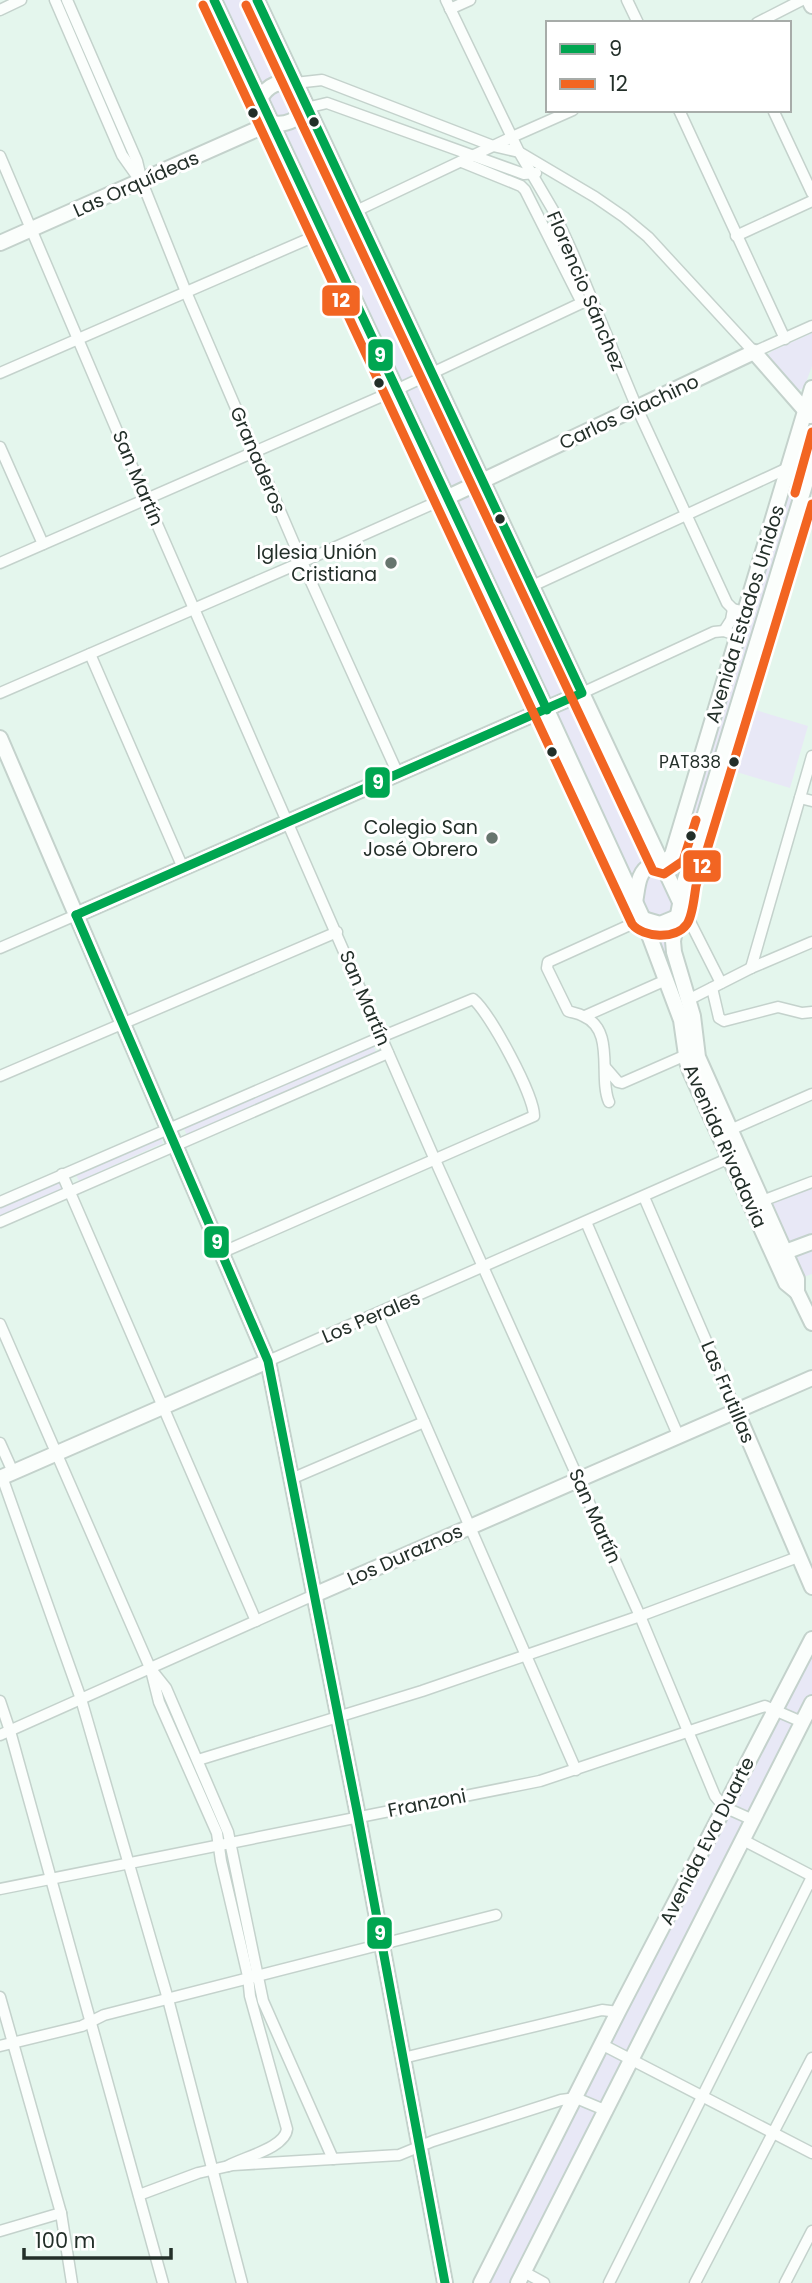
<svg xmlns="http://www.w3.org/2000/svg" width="812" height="2283" font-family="Poppins,sans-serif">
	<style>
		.green { fill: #e8e8f6 }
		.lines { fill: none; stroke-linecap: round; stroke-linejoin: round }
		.street-casing { stroke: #c4d2cc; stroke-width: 13 }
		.secondary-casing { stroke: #c4d2cc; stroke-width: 18 }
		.street { stroke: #fbfefc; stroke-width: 10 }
		.secondary { stroke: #fbfefc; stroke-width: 14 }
		.bus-1-casing { stroke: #fff; stroke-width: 14 }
		.bus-2-casing { stroke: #fff; stroke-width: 14 }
		.bus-1 { stroke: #00a651; stroke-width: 9 }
		.bus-2 { stroke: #f26522; stroke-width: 9 }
		.bus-dot { fill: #232f29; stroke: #fff; stroke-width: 2.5 }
		.poi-dot { fill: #67756e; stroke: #fff; stroke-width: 2.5 }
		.labels { text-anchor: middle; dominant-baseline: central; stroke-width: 6; stroke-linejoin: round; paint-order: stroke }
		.bus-label { font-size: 17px; fill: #232f29; stroke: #fff; text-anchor: end }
		.street-label { font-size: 19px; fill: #232f29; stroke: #fff }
		.poi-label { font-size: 19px; fill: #232f29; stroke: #fff; text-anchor: end }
		.line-badge { stroke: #fff; stroke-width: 2.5 }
		.badge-label { font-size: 19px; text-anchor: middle; font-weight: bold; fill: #fff }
	</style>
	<rect width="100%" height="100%" fill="#e4f6ed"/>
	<g class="green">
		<polygon points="214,0 257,0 661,862 669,859 812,388 812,462 673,941 696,1050 762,1200 812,1182 812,1274 786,1283 643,919"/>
		<polygon points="812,333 812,366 804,388 799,390 770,363 767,356 772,351"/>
		<polygon points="749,708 808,726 790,788 730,770"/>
		<polygon points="372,1043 376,1052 187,1136 183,1126"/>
		<polygon points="160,1136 163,1143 79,1181 75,1173"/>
		<polygon points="60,1180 64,1189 0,1216 0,1206"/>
		<polygon points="812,1639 812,1703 518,2283 481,2283"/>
	</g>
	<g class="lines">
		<g class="street-casing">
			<g id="street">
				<polyline points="55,0 122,155 139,179"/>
				<polyline points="67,0 137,161 142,182 186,292 302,562 398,774"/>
				<polyline points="446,0 519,152 553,210 573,254 637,408 727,603 733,609 746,612"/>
				<polyline points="627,0 638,23"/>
				<polyline points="450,9 470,0"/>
				<polyline points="0,10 21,0"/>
				<polyline points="757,23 802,0"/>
				<polyline points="295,83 322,80 493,146 519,152 595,197 624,217 648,237 754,352 812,326"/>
				<polyline points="306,108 327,103 524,174 536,173"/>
				<polyline points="679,110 785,339"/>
				<polyline points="774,112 812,193"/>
				<polyline points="0,156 146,499 435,1160 640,1616 715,1796 724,1807 753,1820"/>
				<polyline points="462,162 521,186 525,190 582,303"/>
				<polyline points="356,211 512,137 573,110"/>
				<polyline points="736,236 812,201"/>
				<polyline points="0,373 322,233"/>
				<polyline points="0,447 43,544"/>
				<polyline points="0,563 396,390 590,299"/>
				<polyline points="530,587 790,467"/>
				<polyline points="724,631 731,620 733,609"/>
				<polyline points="90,654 183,868"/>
				<polyline points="0,693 302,562 446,498"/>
				<polyline points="582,693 714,632 724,631 738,636"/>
				<polyline points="800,798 812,801"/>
				<polyline points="680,902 721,983"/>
				<polyline points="0,948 76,915"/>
				<polyline points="751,968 812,756"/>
				<polyline points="712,988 719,1018 724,1021 778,1007 802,1013 812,1012"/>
				<polyline points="688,1000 751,968 812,942"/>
				<polyline points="585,1016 666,980"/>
				<polyline points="605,1067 618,1082 622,1083 686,1055"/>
				<polyline points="0,1076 337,932"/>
				<path d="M609,1102c-11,-25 7,-72 -26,-86 -5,-3 -10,-3 -15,-5l-21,-43 1,-6 95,-43"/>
				<polyline points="730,1130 812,1094"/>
				<polyline points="62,1174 256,1621"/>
				<polyline points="644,1197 736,1410"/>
				<polyline points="762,1201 812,1182"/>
				<path d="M0,1202l381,-165 92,-38c17,14 61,96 61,117l-311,136"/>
				<polyline points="0,1222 388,1053"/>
				<polyline points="586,1222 678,1435"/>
				<polyline points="377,1314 576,1770"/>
				<path d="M0,1324l151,346 8,32 58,131 4,28 27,115 2,20 37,133c-2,19 -43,28 -59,37"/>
				<polyline points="268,1361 734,1156"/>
				<polyline points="0,1443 13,1472"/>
				<polyline points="2,1477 81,1699 168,1999 242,2283"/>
				<polyline points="291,1479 424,1422"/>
				<polyline points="154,1673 166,1688 228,1832 263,2001 333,2159"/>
				<polyline points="0,1701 10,1731 163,2283"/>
				<polyline points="0,1735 314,1595"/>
				<polyline points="198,1760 422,1691 640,1616 798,1557"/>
				<polyline points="743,1840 812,1876"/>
				<polyline points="0,1889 540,1781 765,1706 802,1722"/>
				<polyline points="0,1997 61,2213 72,2283"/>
				<polyline points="603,2045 812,2153"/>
				<polyline points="0,2046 82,2026 104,2015 496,1915"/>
				<polyline points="403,2058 602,2010 618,2012"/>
				<polyline points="139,2195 198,2173 233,2165 399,2155 433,2141 561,2100 576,2098 607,2111"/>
				<polyline points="0,2231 61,2213"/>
				<polyline points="524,2272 544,2283"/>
				<polyline points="609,2283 812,1877"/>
				<polyline points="695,2283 812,2058"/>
				<polyline points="785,2283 812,2231"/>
			</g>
		</g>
		<g class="secondary-casing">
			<g id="secondary">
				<polyline points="214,0 547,710 643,919 681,1020 687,1062 690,1071 786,1283 797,1292"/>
				<polyline points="257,0 680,902"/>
				<polyline points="809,0 812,6"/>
				<path d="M260,99c8,-15 19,-18 35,-16"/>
				<path d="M0,243l271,-120c16,3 26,-3 35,-15"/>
				<polyline points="812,462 684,883 673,941 674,952 693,1016 698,1057 797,1279 797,1292 812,1323"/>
				<polyline points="446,498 754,352 810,416"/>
				<polyline points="0,738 268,1361 358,1816 445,2283"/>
				<path d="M635,902c3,-14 2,-30 16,-37 8,-3 15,-3 21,-10l140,-467"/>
				<polyline points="76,915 582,693"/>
				<polyline points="643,919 660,924 677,917"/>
				<polyline points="777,1255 812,1242"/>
				<polyline points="736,1410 812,1587"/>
				<polyline points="0,1478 268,1361"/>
				<polyline points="314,1595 812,1378"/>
				<polyline points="481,2283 618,2012 812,1639"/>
				<polyline points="518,2283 812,1703"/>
			</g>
		</g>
		<use href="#street" class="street"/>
		<use href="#secondary" class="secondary"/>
		<g class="bus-1-casing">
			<g id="bus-1">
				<polyline points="214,0 547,710"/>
				<polyline points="76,915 268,1361 358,1816 445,2283"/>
				<polyline points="76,915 582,693 257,0"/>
			</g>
		</g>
		<g class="bus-2-casing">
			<g id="bus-2">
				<path d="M203,5l429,919c11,14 44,16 55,0 6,-9 7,-27 9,-38l116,-382"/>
				<polyline points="246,5 653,871 664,874 683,861 696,820"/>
				<polyline points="795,493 812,432"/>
			</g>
		</g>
		<use href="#bus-1" class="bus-1"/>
		<use href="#bus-2" class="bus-2"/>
	</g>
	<g class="bus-dot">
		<circle cx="253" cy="113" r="6"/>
		<circle cx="314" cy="122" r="6"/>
		<circle cx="379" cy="383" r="6"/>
		<circle cx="500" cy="519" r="6"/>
		<circle cx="552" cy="752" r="6"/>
		<circle cx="734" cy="762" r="6"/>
		<circle cx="691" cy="836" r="6"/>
	</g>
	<g class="poi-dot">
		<circle cx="391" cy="563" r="7"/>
		<circle cx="492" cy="838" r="7"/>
	</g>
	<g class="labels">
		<g class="bus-label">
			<text x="721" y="762">PAT838</text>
		</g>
		<g class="street-label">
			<text transform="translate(136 184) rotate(-24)">Las Orquídeas</text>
			<text transform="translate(586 291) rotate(67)">Florencio Sánchez</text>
			<text transform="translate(629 412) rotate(-25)">Carlos Giachino</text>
			<text transform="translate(258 460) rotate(67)">Granaderos</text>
			<text transform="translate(138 478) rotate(67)">San Martín</text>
			<text transform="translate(745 614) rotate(-73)">Avenida Estados Unidos</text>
			<text transform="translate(365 998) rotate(67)">San Martín</text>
			<text transform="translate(725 1146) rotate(66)">Avenida Rivadavia</text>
			<text transform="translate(371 1317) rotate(-23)">Los Perales</text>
			<text transform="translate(728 1392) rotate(67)">Las Frutillas</text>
			<text transform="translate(595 1516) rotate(66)">San Martín</text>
			<text transform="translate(405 1555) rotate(-24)">Los Duraznos</text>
			<text transform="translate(427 1803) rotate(-11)">Franzoni</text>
			<text transform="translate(707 1841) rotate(-63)">Avenida Eva Duarte</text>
		</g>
		<g class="poi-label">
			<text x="377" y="552">Iglesia Unión<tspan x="377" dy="22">Cristiana</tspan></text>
			<text x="478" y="827">Colegio San<tspan x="478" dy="22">José Obrero</tspan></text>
		</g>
	</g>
	<g class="line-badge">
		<rect x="321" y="284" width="40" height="33" rx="7" fill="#f26522"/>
		<rect x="367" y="338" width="27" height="34" rx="7" fill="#00a651"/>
		<rect x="364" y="766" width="27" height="33" rx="7" fill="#00a651"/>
		<rect x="682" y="849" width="40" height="34" rx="7" fill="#f26522"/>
		<rect x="203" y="1225" width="27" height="34" rx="7" fill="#00a651"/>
		<rect x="366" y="1916" width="27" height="34" rx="7" fill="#00a651"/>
	</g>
	<g class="badge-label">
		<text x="341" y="307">12</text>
		<text x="380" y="362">9</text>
		<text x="378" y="789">9</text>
		<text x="702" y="873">12</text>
		<text x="217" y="1249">9</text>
		<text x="380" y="1940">9</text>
	</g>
	<rect x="546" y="21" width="245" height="91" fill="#ffffff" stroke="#a7aca9" stroke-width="2"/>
	<rect x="560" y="44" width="35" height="10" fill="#00a651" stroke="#a7aca9" stroke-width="2"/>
	<text x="609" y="56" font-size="21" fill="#232f29">9</text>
	<rect x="560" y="79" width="35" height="10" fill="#f26522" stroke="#a7aca9" stroke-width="2"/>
	<text x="609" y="91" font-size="21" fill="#232f29">12</text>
	<path d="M24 2248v10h147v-10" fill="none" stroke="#232f29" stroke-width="3.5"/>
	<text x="35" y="2248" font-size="21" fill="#232f29" stroke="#ffffff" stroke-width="5" paint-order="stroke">100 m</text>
</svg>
